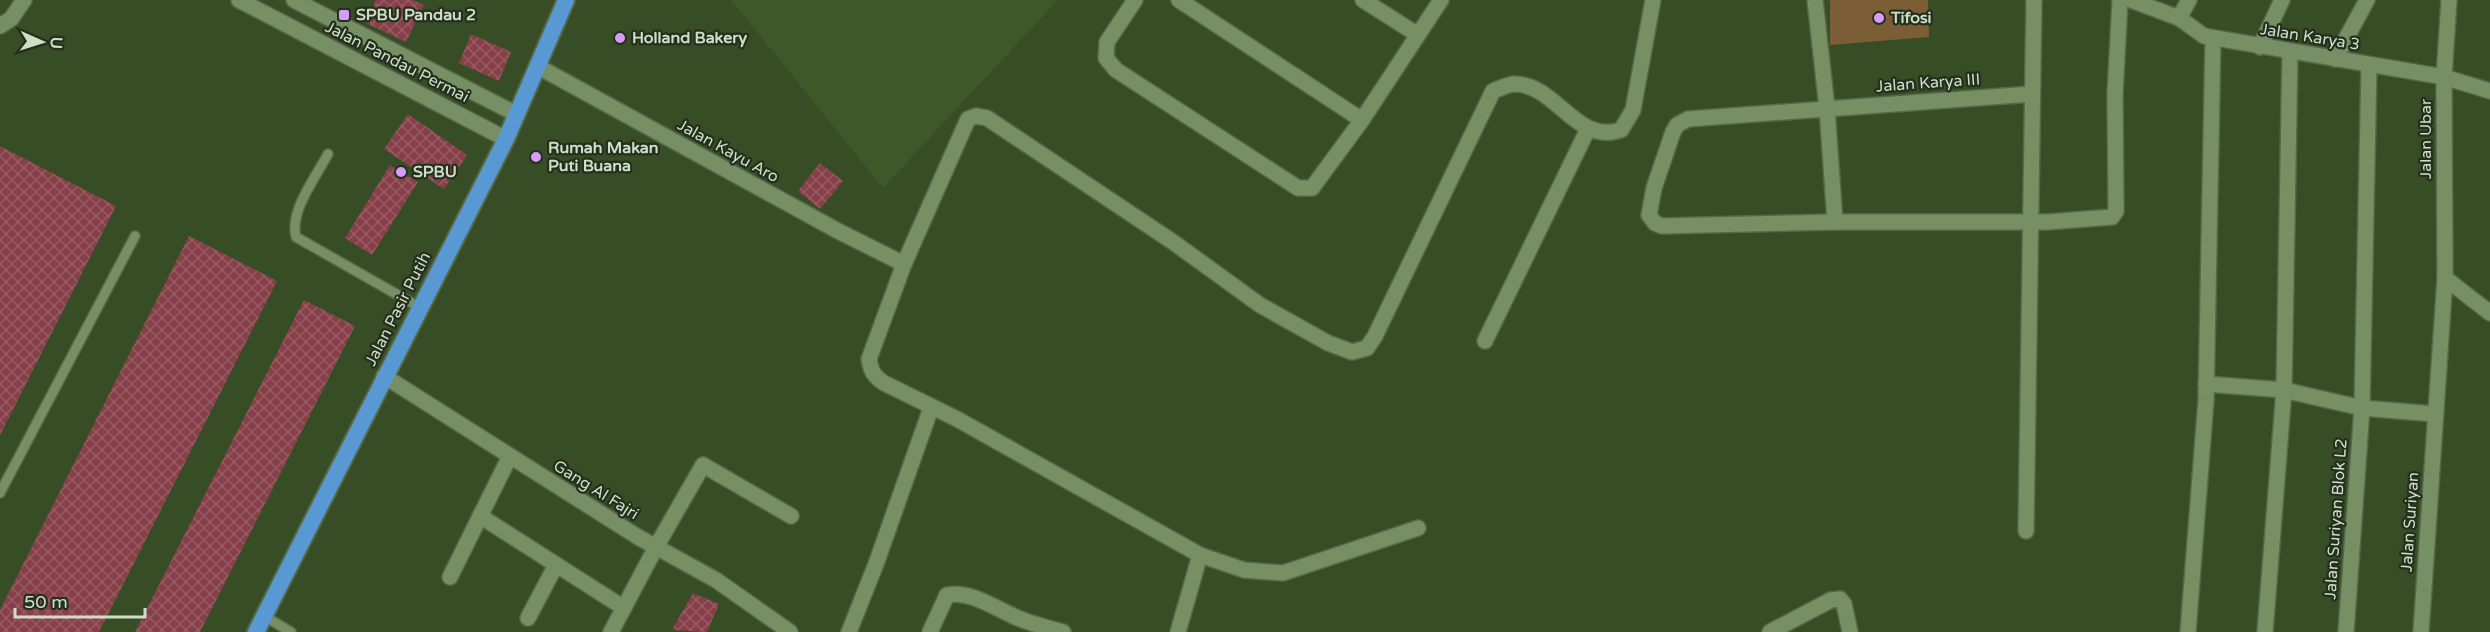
<svg xmlns="http://www.w3.org/2000/svg" width="2490" height="632" font-family="'Varela Round',sans-serif">
	<style>
		.built { fill: #3d5829 }
		.green { fill: #7b5e36 }
		.building { fill: url(#building-cross-hatch) }
		.lines { fill: none; stroke-linecap: round; stroke-linejoin: round }
		.service-casing { stroke: #566946; stroke-width: 12 }
		.minor-casing { stroke: #566946; stroke-width: 18 }
		.tertiary-casing { stroke: #566946; stroke-width: 18 }
		.trunk-casing { stroke: #566946; stroke-width: 20 }
		.service { stroke: #768f64; stroke-width: 9 }
		.minor { stroke: #768f64; stroke-width: 15 }
		.tertiary { stroke: #768f64; stroke-width: 15 }
		.trunk { stroke: #5898d3; stroke-width: 16 }
		.poi-dot { fill: #d89bf8; stroke: #242f1d; stroke-width: 2 }
		.labels { text-anchor: middle; dominant-baseline: central; stroke-width: 4.5; stroke-linejoin: round; paint-order: stroke }
		.poi-label { font-size: 16px; font-weight: bold; fill: #cfdec7; stroke: #242f1d; text-anchor: start }
		.street-label { font-size: 16px; fill: #cfdec7; stroke: #242f1d }
	</style>
	<defs>
		<pattern id="building-cross-hatch" width="8" height="8" patternUnits="userSpaceOnUse" patternTransform="scale(1.5)"><rect width="8" height="8" fill="#87404a"/><path d="M0 0l8 8M0 8l8-8" fill="none" stroke="#975b63"/></pattern>
	</defs>
	<rect width="100%" height="100%" fill="#364d25"/>
	<polygon class="built" points="731,0 1058,0 883,188"/>
	<polygon class="green" points="1830,0 1928,0 1929,37 1830,45"/>
	<g class="building">
		<polygon points="376,0 413,0 424,5 406,42 366,23"/>
		<polygon points="471,34 511,52 499,81 459,63"/>
		<polygon points="408,114 467,155 444,189 384,149"/>
		<polygon points="0,146 116,206 0,435"/>
		<polygon points="820,163 843,181 820,209 798,191"/>
		<polygon points="390,165 418,182 372,255 345,238"/>
		<polygon points="189,236 277,281 99,632 0,632 0,610"/>
		<polygon points="304,300 355,326 200,632 135,632"/>
		<polygon points="693,593 719,604 707,632 672,630"/>
	</g>
	<g class="lines">
		<g class="service-casing">
			<g id="service">
				<path d="M328,154c-12,23 -39,57 -32,83l123,70"/>
				<polyline points="0,493 135,236"/>
				<polyline points="264,616 291,632"/>
			</g>
		</g>
		<g class="minor-casing">
			<g id="minor">
				<polyline points="1135,0 1107,42 1106,58 1116,70 1298,188 1312,188 1362,120 1441,0"/>
				<polyline points="1179,0 1362,120"/>
				<polyline points="1363,0 1418,35"/>
				<polyline points="1815,0 1827,108 1835,222 1662,226 1655,223 1649,215 1654,188 1673,132 1677,125 1688,119 2032,94"/>
				<polyline points="2179,18 2189,0"/>
				<polyline points="0,26 11,19 24,0"/>
				<polyline points="2260,47 2282,0"/>
				<polyline points="2335,59 2367,0"/>
				<polyline points="537,66 838,231 904,264"/>
				<polyline points="1835,222 2047,222 2112,217 2116,211 2115,94 2120,0"/>
				<polyline points="1485,341 1588,129"/>
				<polyline points="384,376 638,537 716,580 790,632"/>
				<polyline points="2206,384 2284,390 2362,408 2435,414"/>
				<polyline points="480,516 624,608"/>
				<polyline points="2026,531 2034,0"/>
				<polyline points="1200,555 1244,570 1283,573 1418,528"/>
				<polyline points="450,577 510,456"/>
				<polyline points="528,618 556,565"/>
				<polyline points="611,632 656,547 703,465 791,516"/>
				<polyline points="849,632 876,564 931,408"/>
				<path d="M930,632l17,-37c24,-5 49,14 71,23 14,6 30,10 45,14"/>
				<path d="M1178,632l22,-77 -243,-136 -73,-36c-10,-7 -13,-11 -15,-24l35,-95 64,-145 8,-3 11,2 186,124 87,63 68,38 24,9 15,-4 8,-12 118,-245c6,-2 15,-7 22,-7 42,1 61,61 106,46l12,-20 20,-110"/>
				<polyline points="1770,632 1831,600 1840,599 1844,604 1850,632"/>
				<polyline points="2188,632 2206,400 2213,38"/>
				<polyline points="2265,632 2284,390 2290,52"/>
				<polyline points="2346,632 2362,408 2369,65"/>
				<polyline points="2421,632 2445,278"/>
			</g>
		</g>
		<g class="tertiary-casing">
			<g id="tertiary">
				<polyline points="239,0 506,139"/>
				<polyline points="294,0 516,114"/>
				<polyline points="2131,0 2179,18 2204,36 2444,77 2490,91"/>
				<polyline points="2449,0 2444,77 2445,278 2490,313"/>
			</g>
		</g>
		<g class="trunk-casing">
			<polyline id="trunk" points="256,632 506,139 566,0"/>
		</g>
		<use href="#service" class="service"/>
		<use href="#minor" class="minor"/>
		<use href="#tertiary" class="tertiary"/>
		<use href="#trunk" class="trunk"/>
	</g>
	<g class="poi-dot">
		<rect x="338" y="9" width="12" height="12" rx="3"/>
		<circle cx="1879" cy="18" r="6"/>
		<circle cx="620" cy="38" r="6"/>
		<circle cx="536" cy="157" r="6"/>
		<circle cx="401" cy="172" r="6"/>
	</g>
	<g class="labels">
		<g class="poi-label">
			<text x="356" y="15">SPBU Pandau 2</text>
			<text x="1891" y="18">Tifosi</text>
			<text x="632" y="38">Holland Bakery</text>
			<text x="548" y="148">Rumah Makan<tspan x="548" dy="18">Puti Buana</tspan></text>
			<text x="413" y="172">SPBU</text>
		</g>
		<g class="street-label">
			<text transform="translate(2310 37) rotate(9)">Jalan Karya 3</text>
			<text transform="translate(397 62) rotate(27)">Jalan Pandau Permai</text>
			<text transform="translate(1928 83) rotate(-4)">Jalan Karya III</text>
			<text transform="translate(2426 139) rotate(-90)">Jalan Ubar</text>
			<text transform="translate(728 151) rotate(29)">Jalan Kayu Aro</text>
			<text transform="translate(398 309) rotate(-63)">Jalan Pasir Putih</text>
			<text transform="translate(596 490) rotate(32)">Gang Al Fajri</text>
			<text transform="translate(2336 519) rotate(-86)">Jalan Suriyan Blok L2</text>
			<text transform="translate(2410 522) rotate(-86)">Jalan Suriyan</text>
		</g>
	</g>
	<g transform="translate(42 42) rotate(93)" stroke="#242f1d" stroke-width="4.5" paint-order="stroke">
	<path d="M0-4.5L10 22L0 15L-10 22Z" fill="#cfdec7"/>
	<text y="-9" font-size="16" font-weight="bold" text-anchor="middle" fill="#cfdec7">U</text>
	</g>
	<path d="M15 608v9h130v-9" fill="none" stroke="#cfdec7" stroke-width="3"/>
	<text x="24" y="608" font-size="18" fill="#cfdec7" stroke="#242f1d" stroke-width="4.5" paint-order="stroke">50 m</text>
</svg>
